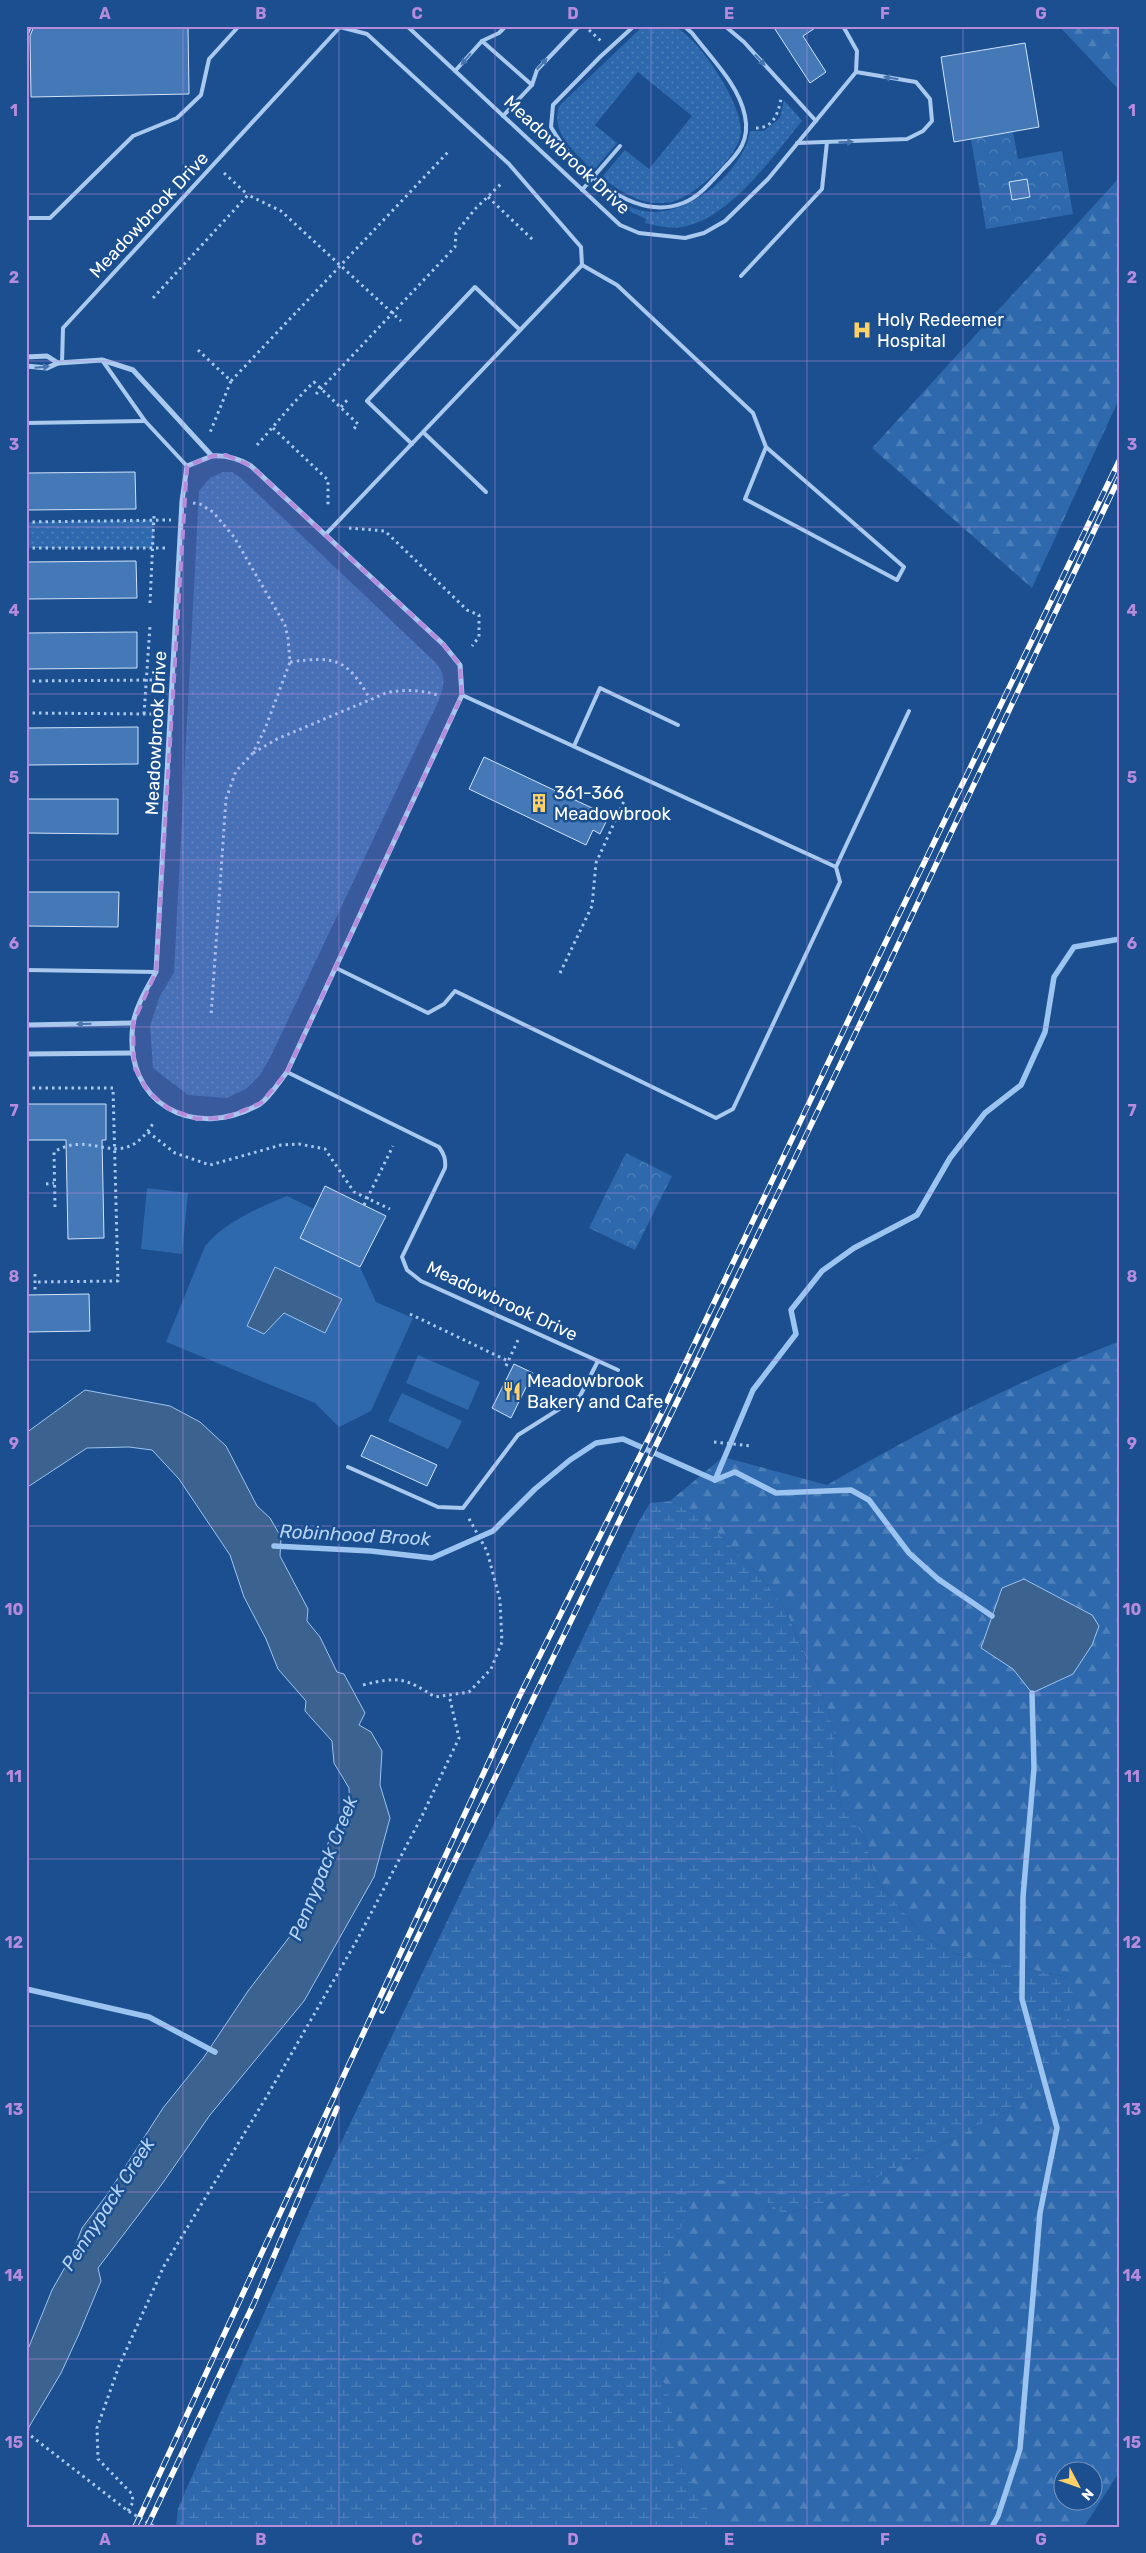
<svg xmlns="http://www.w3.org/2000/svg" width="1146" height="2553" font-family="Rubik,sans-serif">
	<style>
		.grass { fill: url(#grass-dots) }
		.forest { fill: url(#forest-firs); fill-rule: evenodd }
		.wetland { fill: url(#wetland-marsh) }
		.park { fill: url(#park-crowns) }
		.garden { fill: #2e69ad }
		.water { fill: #3c6290; stroke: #9cc4f0 }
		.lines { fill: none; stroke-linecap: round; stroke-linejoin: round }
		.stream { stroke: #9cc4f0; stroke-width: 5.5 }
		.building { fill: #4478b7; stroke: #cfe3fa }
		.path { stroke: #a9c9ee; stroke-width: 3; stroke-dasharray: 2.5 4; stroke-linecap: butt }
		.lane { stroke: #a9c9ee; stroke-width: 4 }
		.street { stroke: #a9c9ee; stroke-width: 5 }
		.rail-casing { stroke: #fff; stroke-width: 5.5 }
		.rail { stroke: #1b4f8f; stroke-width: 4; stroke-dasharray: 11; stroke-linecap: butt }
		.oneway { fill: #4674ac }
		.marked { fill: #b68bdc; fill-opacity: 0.2; stroke: #b68bdc; stroke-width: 4; stroke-dasharray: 10 6; stroke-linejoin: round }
		.grid { fill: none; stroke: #b68bdc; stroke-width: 1; stroke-opacity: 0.55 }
		.labels { text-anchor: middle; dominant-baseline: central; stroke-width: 5; stroke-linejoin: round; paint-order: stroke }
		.street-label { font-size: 18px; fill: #fff; stroke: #1b4f8f }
		.poi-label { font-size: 18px; fill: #fff; stroke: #1b4f8f; text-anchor: start }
		.water-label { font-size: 19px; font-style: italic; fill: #b5d3f5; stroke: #1b4f8f }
		.neatline { fill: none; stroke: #b68bdc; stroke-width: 2 }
		.grid-label { font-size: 16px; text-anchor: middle; font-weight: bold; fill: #b68bdc }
	</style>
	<defs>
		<pattern id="grass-dots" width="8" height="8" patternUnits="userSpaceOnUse" patternTransform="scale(1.25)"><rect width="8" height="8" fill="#2e69ad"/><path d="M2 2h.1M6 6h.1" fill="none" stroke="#4d80b9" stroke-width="1.8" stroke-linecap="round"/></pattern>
		<pattern id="forest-firs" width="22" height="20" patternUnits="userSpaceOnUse" patternTransform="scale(1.25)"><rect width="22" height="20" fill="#2e69ad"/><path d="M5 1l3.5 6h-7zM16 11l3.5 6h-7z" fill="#4d80b9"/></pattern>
		<pattern id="wetland-marsh" width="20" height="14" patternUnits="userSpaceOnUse" patternTransform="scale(1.25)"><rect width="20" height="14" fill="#2e69ad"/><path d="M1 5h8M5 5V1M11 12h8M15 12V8" fill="none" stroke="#4d80b9"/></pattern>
		<pattern id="park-crowns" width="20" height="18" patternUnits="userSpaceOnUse" patternTransform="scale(1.25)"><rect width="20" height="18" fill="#2e69ad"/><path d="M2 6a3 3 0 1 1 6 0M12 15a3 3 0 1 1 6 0" fill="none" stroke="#4d80b9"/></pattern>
	</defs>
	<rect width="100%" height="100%" fill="#1b4f8f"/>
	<g class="grass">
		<path d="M643,26c9,0 26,-3 34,2 24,14 65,75 64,104 -1,24 -45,62 -66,69 -5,2 -13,2 -19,2 -19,0 -39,-15 -55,-25l24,-28 24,19 43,-53 -54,-44 -43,53 22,18 -24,28c-17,-19 -43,-37 -34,-65z"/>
		<path d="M784,100l18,21c-29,35 -71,97 -119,106 -12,2 -26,-1 -38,-4l1,-4 -25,-12 -18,-17c12,8 26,19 41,21 42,8 100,-39 106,-80h14l16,-13z"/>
		<path d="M223,472h9l9,6 195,185c11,14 8,21 3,37l-169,358 -10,17 -14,14 -19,9 -39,-3 -35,-27 -3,-42 9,-28 15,-26 25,-481 11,-13z"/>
		<polygon points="154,520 153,548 26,548 26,522"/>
	</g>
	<g class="forest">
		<polygon points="1059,26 1120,26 1120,91"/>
		<polygon points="1120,177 1120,397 1032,588 872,448"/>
		<path d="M1120,1341v1130l-36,56h-593l176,-140 -14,-19 11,-92 -127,-414 247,352 45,-12 184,-94 54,-131 -112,-23 -28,-15 -51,-59 -12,-44 -23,-30 -7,-31 1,-38 -7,-27 -43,-102 -27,-35 -57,-57 -31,-15 53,-44 104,28c94,-54 192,-105 293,-144zM1064,2470h30v30h-30z"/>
	</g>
	<path class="wetland" d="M670,1501l31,15 57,57 27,35 43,102 7,27 -1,38 7,31 23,30 12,44 51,59 28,15 112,23 6,17 -14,64 -46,50 -184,94 -45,12c-26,-17 -57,-48 -89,-27l-31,89 -11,91 14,20 14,74 31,57 10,9h-546l2,-19 146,-330 314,-655 12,-20z"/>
	<g class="park">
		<polygon points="1013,132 1018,159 1062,151 1073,214 986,229 971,139"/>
		<polygon points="626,1153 672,1176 635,1250 589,1228"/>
	</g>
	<g class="garden">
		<path d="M325,1186l61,30 -26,51 16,35 37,16 -42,93 -32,16 -24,-24 -149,-61 39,-96c22,-25 51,-37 82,-50l27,13z"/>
		<polygon points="147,1188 188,1193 182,1254 141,1249"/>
		<polygon points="418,1355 480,1382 468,1410 406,1383"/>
		<polygon points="402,1393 462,1421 448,1449 388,1421"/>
	</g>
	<g class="water">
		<polygon points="275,1267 342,1299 325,1333 284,1313 264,1334 247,1326"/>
		<polygon points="85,1390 170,1406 200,1422 226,1446 257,1506 270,1518 281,1537 280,1556 308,1609 307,1621 320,1637 337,1672 344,1674 365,1713 359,1725 371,1732 382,1751 380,1785 390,1818 374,1877 304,2001 210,2115 162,2184 98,2268 101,2281 79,2334 61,2373 29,2427 26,2455 26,2354 52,2290 72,2255 82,2228 109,2192 163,2108 204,2057 248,1991 304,1918 330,1837 350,1825 349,1788 334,1763 332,1741 305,1711 306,1701 278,1669 266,1639 244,1597 230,1555 179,1479 152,1450 129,1447 87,1448 26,1488 26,1433"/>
		<polygon points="1024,1579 1092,1615 1099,1626 1092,1645 1073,1674 1032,1693 1013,1669 981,1648 1002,1588"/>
	</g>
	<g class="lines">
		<g class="stream">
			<polyline points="715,1480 753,1390 796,1334 791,1310 822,1271 854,1248 917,1215 950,1158 985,1113 1021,1085 1045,1032 1054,977 1074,947 1120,939"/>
			<polyline points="715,1480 735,1472 776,1493 851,1490 869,1500 909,1553 938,1579 992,1616"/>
			<polyline points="274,1546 371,1551 432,1558 493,1531 535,1489 570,1460 596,1443 623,1439 715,1480"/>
			<polyline points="26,1989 149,2017 215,2052"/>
			<polyline points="992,2527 998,2516 1020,2449 1040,2213 1057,2128 1022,1999 1023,1897 1034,1768 1032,1693"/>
		</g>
	</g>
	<g class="building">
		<polygon points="34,26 188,26 189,94 31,97 30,36"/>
		<polygon points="773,26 818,26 803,36 826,72 810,83"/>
		<polygon points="1025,43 1039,127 954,142 941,57"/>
		<polygon points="1027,179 1030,197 1012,200 1009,182"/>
		<polygon points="135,472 136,509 26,510 26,473"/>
		<polygon points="136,561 137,598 26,599 26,562"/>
		<polygon points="137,632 137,668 26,669 26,633"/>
		<polygon points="138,727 138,764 26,765 26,728"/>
		<polygon points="484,757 609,816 600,834 593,830 586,845 469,789"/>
		<polygon points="26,799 118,799 118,834 26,833"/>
		<polygon points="26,892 119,892 118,927 26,926"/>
		<polygon points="26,1104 106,1104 106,1140 102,1140 104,1238 68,1239 66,1140 26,1140"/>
		<polygon points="325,1186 386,1216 360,1267 300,1238"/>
		<polygon points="89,1294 90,1331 26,1332 26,1295"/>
		<polygon points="514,1364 533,1373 511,1418 492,1408"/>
		<polygon points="371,1435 437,1465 427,1486 361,1456"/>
	</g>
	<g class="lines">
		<g class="path">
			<polyline points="589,30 602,42"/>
			<path d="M756,128c18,0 22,-15 25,-29"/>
			<polyline points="224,173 248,195"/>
			<polyline points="488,197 533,240"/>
			<polyline points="153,298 248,195 281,211 401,321"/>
			<polyline points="198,350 231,381 209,435"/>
			<polyline points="231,381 449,151"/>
			<polyline points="316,394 455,247 456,233 475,209 503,182"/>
			<polyline points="341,407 349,398"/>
			<polyline points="273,428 328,480 328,508"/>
			<path d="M257,445c19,-21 36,-43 57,-63l44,42 -5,6"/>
			<polyline points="193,503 200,504 213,512 234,537 285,625 288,638 290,662 265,729 253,753 236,771 226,799 211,1016"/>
			<polyline points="26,522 171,520"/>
			<polyline points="349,528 385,531 467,610 479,615 479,637 472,646"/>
			<polyline points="26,548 169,548"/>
			<polyline points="150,603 154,516"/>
			<path d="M290,662c45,-6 57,-4 80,37"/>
			<polyline points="26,681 155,680"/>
			<polyline points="26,713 152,714"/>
			<polyline points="144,714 150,626"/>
			<path d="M253,753l24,-14 109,-46c18,-4 34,-3 52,2"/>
			<polyline points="560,973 592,906 596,863 624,801"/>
			<polyline points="26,1088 113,1088 118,1281 35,1282"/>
			<polyline points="148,1132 175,1153 210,1165 281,1145 299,1144 325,1149 354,1192 390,1209"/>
			<polyline points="46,1184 54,1183"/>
			<polyline points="364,1205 393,1146"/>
			<path d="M55,1207l-1,-55c40,-25 67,24 100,-30"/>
			<polyline points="35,1274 35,1291"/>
			<polyline points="410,1314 508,1361"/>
			<polyline points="506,1366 518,1340"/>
			<polyline points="714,1442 752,1446"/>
			<path d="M363,1685c36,-9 42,-7 72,12l34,-5 22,-23 11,-27 -2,-42 -13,-49 -19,-34"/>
			<polyline points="26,2432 128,2511 155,2527"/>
			<polyline points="128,2511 133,2502 132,2494 98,2459 97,2428 119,2366 164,2266 267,2096 357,1940 421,1818 459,1738 449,1695"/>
		</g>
		<g class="lane">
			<polyline points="407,26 620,225 639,233 685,238 704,233 725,221 768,179 856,72 857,51 843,26"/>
			<path d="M634,26l-34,31 -47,48 -2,22c23,41 82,96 132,76 16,-6 28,-21 40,-34 16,-16 27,-29 22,-53 -6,-31 -34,-58 -53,-83l-8,-7"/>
			<polyline points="725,26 744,42 816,121"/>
			<polyline points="26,37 30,26"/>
			<polyline points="482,41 532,85"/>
			<polyline points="455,71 482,41 499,33 506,26"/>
			<polyline points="503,116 532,85 537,70 579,26"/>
			<polyline points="797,143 907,139 923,131 932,121 930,99 916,82 856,72"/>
			<polyline points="582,190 620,146"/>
			<polyline points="26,218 50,218 133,136 177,118 201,95 209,59 239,26"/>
			<polyline points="582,265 617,285 753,413 766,447 904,567 897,580 745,499 766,447"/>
			<polyline points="741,276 822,189 827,142"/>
			<polyline points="102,360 145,421 187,466"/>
			<polyline points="62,363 63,328 340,27 367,34 509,164 581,247 582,265"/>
			<polyline points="26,423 145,421"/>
			<polyline points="424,433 486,492"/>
			<polyline points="412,444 367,401 475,287 520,330"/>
			<polyline points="325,535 582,265"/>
			<polyline points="462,695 836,867"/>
			<polyline points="574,746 600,688 678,725"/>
			<polyline points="336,968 428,1013 444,1004 455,991 716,1118 733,1109 840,882 836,867 909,711"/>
			<polyline points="26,970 156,972"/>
			<path d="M287,1072l152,75c5,7 7,12 6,21l-43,89 5,13 14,11 197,89"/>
			<polyline points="348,1467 438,1507 463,1508 518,1435 580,1396 598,1361"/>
		</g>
		<g class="street">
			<polyline points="26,357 47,356 58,363"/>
			<path d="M26,366l21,2 11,-5 44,-3 31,10 79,86c15,-1 26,2 39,10l192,178 17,21 2,30 -175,377c-8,10 -17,25 -27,32 -66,38 -138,-1 -127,-80 3,-18 14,-36 23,-52l26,-471 5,-35 25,-10"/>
			<polyline points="26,1025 133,1023"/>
			<polyline points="26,1054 132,1053"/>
		</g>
		<g class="rail-casing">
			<g id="rail">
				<polyline points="382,2011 888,966 1120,476"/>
				<polyline points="135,2527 517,1701 664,1408 877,960 1120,459"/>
				<polyline points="147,2527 254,2303 337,2108"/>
			</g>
		</g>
		<use href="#rail" class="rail"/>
	</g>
	<defs><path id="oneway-solid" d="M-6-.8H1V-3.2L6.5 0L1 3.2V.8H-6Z" transform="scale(1.25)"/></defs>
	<g class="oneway">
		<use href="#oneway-solid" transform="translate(466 59) rotate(131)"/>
		<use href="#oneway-solid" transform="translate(760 60) rotate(47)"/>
		<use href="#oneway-solid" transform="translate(542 64) rotate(-47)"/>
		<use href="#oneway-solid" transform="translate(891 78) rotate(-171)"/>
		<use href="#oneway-solid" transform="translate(846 142) rotate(-2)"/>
		<use href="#oneway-solid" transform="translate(42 367) rotate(-5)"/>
		<use href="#oneway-solid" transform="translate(84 1024) rotate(179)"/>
	</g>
	<path class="marked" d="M226,455l25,11 192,178 17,21 2,30 -175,377 -26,31 -36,15 -28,1 -28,-10 -21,-17 -14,-25 -1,-44 23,-51 31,-506 25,-10z"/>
	<path class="grid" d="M183,26v2501M339,26v2501M495,26v2501M651,26v2501M807,26v2501M963,26v2501M26,194h1094M26,361h1094M26,527h1094M26,694h1094M26,860h1094M26,1027h1094M26,1193h1094M26,1360h1094M26,1526h1094M26,1693h1094M26,1859h1094M26,2026h1094M26,2192h1094M26,2359h1094"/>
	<defs>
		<g id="hospital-bare" transform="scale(1.5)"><path d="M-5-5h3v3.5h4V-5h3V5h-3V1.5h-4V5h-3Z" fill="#ffd166" stroke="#1b4f8f" stroke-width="2.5" paint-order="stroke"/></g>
		<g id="building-bare" transform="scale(1.5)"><path d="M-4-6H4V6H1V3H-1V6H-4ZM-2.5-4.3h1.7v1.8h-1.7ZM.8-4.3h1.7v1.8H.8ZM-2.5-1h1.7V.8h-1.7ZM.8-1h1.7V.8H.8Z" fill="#ffd166" stroke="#1b4f8f" stroke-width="2.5" paint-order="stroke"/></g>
		<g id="restaurant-bare" transform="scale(1.5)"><path d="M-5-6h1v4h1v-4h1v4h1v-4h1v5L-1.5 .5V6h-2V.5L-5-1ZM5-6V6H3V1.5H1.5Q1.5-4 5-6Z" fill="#ffd166" stroke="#1b4f8f" stroke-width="2.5" paint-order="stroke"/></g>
	</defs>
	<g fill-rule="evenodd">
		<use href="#hospital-bare" x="862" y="330"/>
		<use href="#building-bare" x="539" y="803"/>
		<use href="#restaurant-bare" x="512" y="1391"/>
	</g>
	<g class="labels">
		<g class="street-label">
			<text transform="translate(567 155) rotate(43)">Meadowbrook Drive</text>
			<text transform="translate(149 215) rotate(-47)">Meadowbrook Drive</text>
			<text transform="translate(156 733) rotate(-87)">Meadowbrook Drive</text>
			<text transform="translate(502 1301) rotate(25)">Meadowbrook Drive</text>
		</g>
		<g class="poi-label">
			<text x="877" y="320">Holy Redeemer<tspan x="877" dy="21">Hospital</tspan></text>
			<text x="554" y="793">361-366<tspan x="554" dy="21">Meadowbrook</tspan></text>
			<text x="527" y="1381">Meadowbrook<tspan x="527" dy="21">Bakery and Cafe</tspan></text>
		</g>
		<g class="water-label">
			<text transform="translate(355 1535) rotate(3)">Robinhood Brook</text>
			<text transform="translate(323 1868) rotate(-68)">Pennypack Creek</text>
			<text transform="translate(108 2204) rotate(-57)">Pennypack Creek</text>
		</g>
	</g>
	<rect width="1146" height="2553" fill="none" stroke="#1b4f8f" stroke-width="55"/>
	<g transform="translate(1078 2486) rotate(131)"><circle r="24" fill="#1b4f8f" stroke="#7695bc"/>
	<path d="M0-4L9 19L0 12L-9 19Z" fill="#ffd166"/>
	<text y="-8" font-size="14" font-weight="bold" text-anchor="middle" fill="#ffffff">N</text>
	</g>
	<rect x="28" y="28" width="1090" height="2498" class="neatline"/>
	<g class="grid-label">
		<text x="105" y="19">A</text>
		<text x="261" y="19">B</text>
		<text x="417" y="19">C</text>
		<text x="573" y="19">D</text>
		<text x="729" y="19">E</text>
		<text x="885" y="19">F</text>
		<text x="1041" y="19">G</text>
		<text x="14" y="116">1</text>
		<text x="1132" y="116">1</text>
		<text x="14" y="283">2</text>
		<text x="1132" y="283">2</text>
		<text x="14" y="450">3</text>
		<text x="1132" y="450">3</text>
		<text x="14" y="616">4</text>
		<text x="1132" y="616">4</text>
		<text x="14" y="783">5</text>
		<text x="1132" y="783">5</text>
		<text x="14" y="949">6</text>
		<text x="1132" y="949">6</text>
		<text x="14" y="1116">7</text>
		<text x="1132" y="1116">7</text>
		<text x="14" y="1282">8</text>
		<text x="1132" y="1282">8</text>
		<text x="14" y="1449">9</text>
		<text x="1132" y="1449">9</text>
		<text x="14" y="1615">10</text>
		<text x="1132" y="1615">10</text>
		<text x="14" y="1782">11</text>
		<text x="1132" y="1782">11</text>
		<text x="14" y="1948">12</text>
		<text x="1132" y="1948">12</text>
		<text x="14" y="2115">13</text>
		<text x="1132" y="2115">13</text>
		<text x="14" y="2281">14</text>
		<text x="1132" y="2281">14</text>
		<text x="14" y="2448">15</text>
		<text x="1132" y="2448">15</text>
		<text x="105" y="2545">A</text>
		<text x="261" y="2545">B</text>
		<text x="417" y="2545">C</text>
		<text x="573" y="2545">D</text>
		<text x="729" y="2545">E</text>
		<text x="885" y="2545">F</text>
		<text x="1041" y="2545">G</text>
	</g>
</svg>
